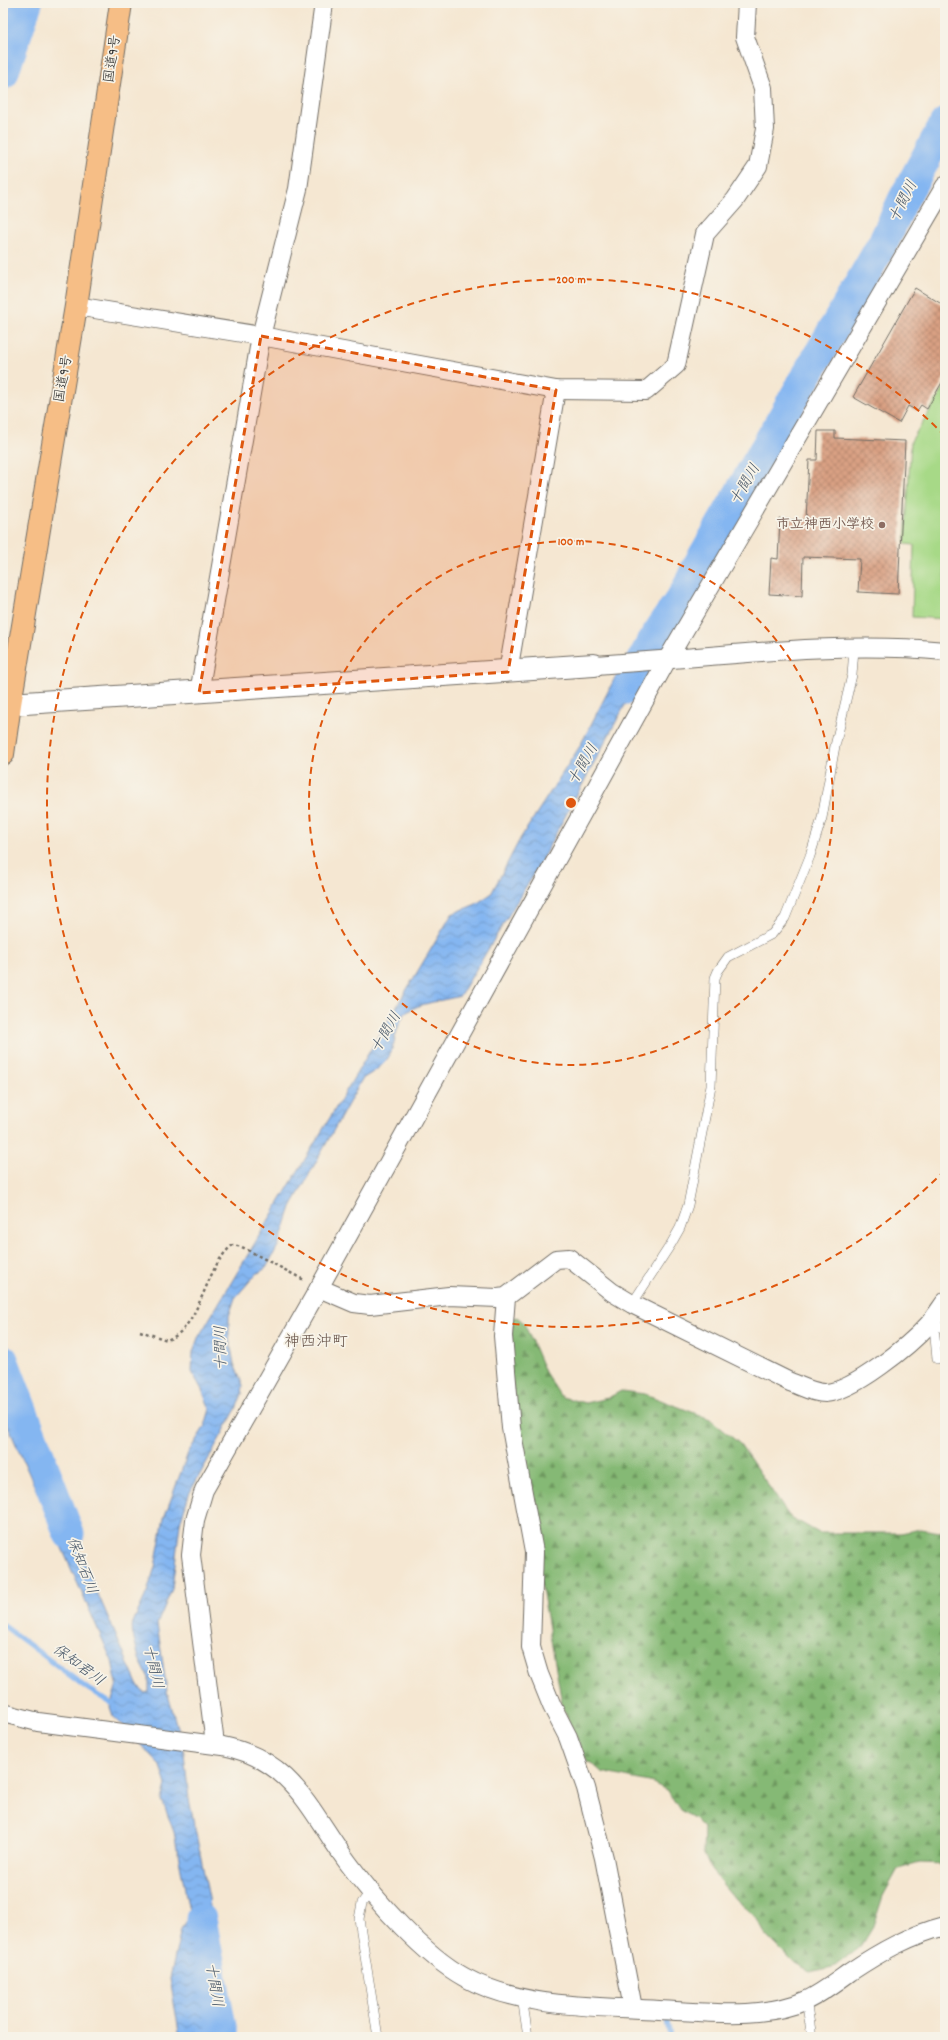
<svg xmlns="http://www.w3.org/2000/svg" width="948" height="2040" font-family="Dekko,'Klee One',sans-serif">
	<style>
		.forest { fill: url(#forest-firs); stroke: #587250 }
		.garden { fill: #a7d987; stroke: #698259 }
		.water { fill: url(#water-waves); stroke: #58708e }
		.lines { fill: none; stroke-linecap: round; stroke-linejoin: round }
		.stream { stroke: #84b6f1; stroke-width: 5 }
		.river { stroke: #84b6f1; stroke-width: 31 }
		.building { fill: url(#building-cross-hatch) }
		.service-casing { stroke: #726d65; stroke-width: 10 }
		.minor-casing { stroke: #726d65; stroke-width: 20 }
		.tertiary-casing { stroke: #726d65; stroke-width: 24 }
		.trunk-casing { stroke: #726d65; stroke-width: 24 }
		.path { stroke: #726d65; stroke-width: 2.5; stroke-dasharray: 3 3; stroke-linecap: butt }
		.service { stroke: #fff; stroke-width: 9 }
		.minor { stroke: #fff; stroke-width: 18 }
		.tertiary { stroke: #fff; stroke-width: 22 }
		.trunk { stroke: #f6be86; stroke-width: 22 }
		.marked { fill: #df570e; fill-opacity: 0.2; stroke: #df570e; stroke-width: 3; stroke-dasharray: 8 5; stroke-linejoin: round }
		.ring { fill: none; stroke: #df570e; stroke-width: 2; stroke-dasharray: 7 5 }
		.education-dot { fill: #8d6e63; stroke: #f7f3e8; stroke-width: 1.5 }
		.labels { text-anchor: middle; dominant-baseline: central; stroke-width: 3.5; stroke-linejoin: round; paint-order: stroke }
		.street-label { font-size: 14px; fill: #2b2b2b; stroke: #f7f3e8 }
		.education-label { font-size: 14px; font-weight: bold; fill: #785e54; stroke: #f7f3e8; text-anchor: end }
		.water-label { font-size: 15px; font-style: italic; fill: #465566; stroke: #f7f3e8 }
		.quarter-label { font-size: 16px; fill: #68544a; stroke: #f7f3e8 }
		.centre { fill: #df570e; stroke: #f7f3e8; stroke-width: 2 }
		.ring-label { font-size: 12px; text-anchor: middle; font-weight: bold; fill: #df570e; stroke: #f7f3e8; stroke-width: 3.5; stroke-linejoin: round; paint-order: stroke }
	</style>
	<defs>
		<pattern id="forest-firs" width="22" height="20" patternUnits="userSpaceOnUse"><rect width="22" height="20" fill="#85b974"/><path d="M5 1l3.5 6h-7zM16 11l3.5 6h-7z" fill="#6d975f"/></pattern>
		<pattern id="water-waves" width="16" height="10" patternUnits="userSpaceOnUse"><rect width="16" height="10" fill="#84b6f1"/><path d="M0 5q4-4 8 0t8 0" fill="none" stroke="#6c94c3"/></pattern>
		<pattern id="building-cross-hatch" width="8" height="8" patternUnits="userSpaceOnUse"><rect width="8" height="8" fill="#d9a083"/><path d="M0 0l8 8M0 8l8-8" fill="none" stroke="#b0836b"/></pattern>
	</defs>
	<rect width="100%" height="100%" fill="#f7f3e8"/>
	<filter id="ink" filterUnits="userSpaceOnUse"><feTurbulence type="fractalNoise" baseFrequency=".025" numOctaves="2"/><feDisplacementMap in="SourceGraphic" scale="8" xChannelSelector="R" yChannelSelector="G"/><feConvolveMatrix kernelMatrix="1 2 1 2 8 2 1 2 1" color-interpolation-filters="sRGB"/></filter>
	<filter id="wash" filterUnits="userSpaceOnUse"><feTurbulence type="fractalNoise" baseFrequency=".012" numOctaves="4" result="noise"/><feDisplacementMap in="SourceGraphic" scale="16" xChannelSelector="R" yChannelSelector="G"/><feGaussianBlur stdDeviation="0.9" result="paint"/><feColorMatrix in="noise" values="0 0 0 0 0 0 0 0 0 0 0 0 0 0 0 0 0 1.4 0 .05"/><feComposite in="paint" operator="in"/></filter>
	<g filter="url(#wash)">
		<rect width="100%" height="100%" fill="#f5e7d2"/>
		<polygon class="forest" points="517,1317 524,1323 545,1372 561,1397 585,1403 608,1398 621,1391 645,1394 710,1419 740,1444 789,1516 819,1533 901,1533 921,1529 940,1532 945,1530 945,1864 920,1863 898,1869 883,1896 873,1927 862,1945 835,1966 810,1972 795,1964 766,1935 752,1913 736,1900 711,1870 703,1852 704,1828 694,1818 680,1810 668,1791 653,1783 602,1772 586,1759 563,1709 542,1588 511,1376 512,1318"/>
		<polygon class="garden" points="945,386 945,619 912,617 914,545 905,544 911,441"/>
		<path class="water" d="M646,666l-107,199 -79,131c-14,4 -42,7 -53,16 -9,6 -12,30 -16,40 -5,13 -18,20 -29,27l-71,128 -12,37 -13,24 -11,7 -20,23 -6,18v21l5,27 9,21 -1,9 -6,15 -47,85 -9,29 -8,66 -15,35 10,67 17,62 5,46 20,99 5,47 -8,26 -3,26 5,40h-28l-10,-58 11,-50 9,-12 -16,-85 -12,-32 4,-15 -6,-20 -47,-49 -3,-9 7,-23 -5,-23 -109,-246v-40l134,309 7,9 5,-1v-14l-10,-19 -8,-32 16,-35 8,-25 9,-49 24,-65 17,-27 5,-17 -8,-19 -10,-18 1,-20 5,-14 254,-424 24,-10 15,-10 29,-55 60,-93 40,-78z"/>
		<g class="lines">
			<g class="stream">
				<polyline points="3,1625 88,1689 117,1707"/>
				<polyline points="667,2021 670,2037"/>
			</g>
			<g class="river">
				<polyline points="3,74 27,3"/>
				<polyline points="627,689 653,640 686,591 697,567 884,241 903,200 945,123"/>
				<polyline points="3,1360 69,1534"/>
				<polyline points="201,1919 223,2037"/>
			</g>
		</g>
		<g id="blocks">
			<g class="building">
				<polygon points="915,288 945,306 945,377 927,409 921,405 917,411 908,406 899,423 853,397"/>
				<polygon points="818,431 835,431 835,438 905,441 898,594 858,592 860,559 803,557 802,596 769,594 771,558 778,559 780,519 806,520 809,460 817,460"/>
			</g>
		</g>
	</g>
	<g filter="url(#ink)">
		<use href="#blocks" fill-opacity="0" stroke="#726d65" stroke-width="1"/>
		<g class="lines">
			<g class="service-casing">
				<g id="service">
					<polyline points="632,1304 671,1244 680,1228 688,1205 711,1086 715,978 718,971 728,957 772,934 785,918 810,856 822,818 835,746 852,675 854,649"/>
					<polyline points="930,1323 934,1326 945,1328"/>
					<polyline points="934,1326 937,1359"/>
					<polyline points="370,1892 362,1903 359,1919 378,2037"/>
					<polyline points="522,1997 528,2037"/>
					<polyline points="806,2000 812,2037"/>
				</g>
			</g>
			<g class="minor-casing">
				<g id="minor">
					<polyline points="76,306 261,336 556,390 646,391 676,365 705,234 735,200 758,166 765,129 763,88 745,37 747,3"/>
					<path d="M594,665c117,-7 234,-25 351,-14"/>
					<polyline points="508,672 556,390"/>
					<polyline points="199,693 261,336 298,189 324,3"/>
					<polyline points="319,1288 667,660 945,186"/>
					<polyline points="506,1297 503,1336 511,1428 534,1552 531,1647 539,1674 552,1706 568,1737 586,1788 604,1858 633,2008"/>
					<path d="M3,1713l35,9 185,24c71,14 87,66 126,118 27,37 75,91 115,113 58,32 131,29 195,33 48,2 103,10 148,-10 15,-7 29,-18 43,-28 30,-20 60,-37 95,-46"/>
					<path d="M215,1744l-24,-189 4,-35 9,-30 115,-202 35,15 16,2 79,-9 49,2 8,-1 50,-38 13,-1 43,34 20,12 158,78c11,4 23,11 35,11 28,-1 85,-48 104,-69 6,-7 11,-15 16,-22"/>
				</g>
			</g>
			<g class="tertiary-casing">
				<polyline id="tertiary" points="10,704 594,665"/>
			</g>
			<g class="trunk-casing">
				<polyline id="trunk" points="3,754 10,704 76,306 121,3"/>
			</g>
			<path class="path" d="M140,1331l27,9c35,-12 37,-74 66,-95l9,2 62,33"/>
			<use href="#service" class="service"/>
			<use href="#minor" class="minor"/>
			<use href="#tertiary" class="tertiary"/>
			<use href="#trunk" class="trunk"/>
		</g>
	</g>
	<path class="marked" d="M261,336l295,54 -48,282 -309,21z"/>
	<g class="ring">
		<circle cx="571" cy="803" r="262"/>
		<path d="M945 1170A524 524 0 1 1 945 436"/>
	</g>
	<circle class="education-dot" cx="882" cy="525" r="4"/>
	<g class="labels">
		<g class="street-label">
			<text transform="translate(113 59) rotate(-82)">国道9号</text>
			<text transform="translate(64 379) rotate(-80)">国道9号</text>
		</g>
		<g class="education-label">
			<text x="874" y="525">市立神西小学校</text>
		</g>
		<g class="water-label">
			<text transform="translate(904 202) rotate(-63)">十間川</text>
			<text transform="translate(746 485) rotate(-60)">十間川</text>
			<text transform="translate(584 765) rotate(-60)">十間川</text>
			<text transform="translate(387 1033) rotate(-60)">十間川</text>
			<text transform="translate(222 1348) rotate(-91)">十間川</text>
			<text transform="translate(81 1566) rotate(69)">保知石川</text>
			<text transform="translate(78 1666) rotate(36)">保知君川</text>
			<text transform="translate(152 1667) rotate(77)">十間川</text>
			<text transform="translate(213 1985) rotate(80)">十間川</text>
		</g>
		<g class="quarter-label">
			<text x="316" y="1342">神西沖町</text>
		</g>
	</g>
	<circle cx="571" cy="803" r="6" class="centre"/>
	<g class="ring-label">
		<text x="571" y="283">200 m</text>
		<text x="571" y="545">100 m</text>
	</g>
	<rect width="948" height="2040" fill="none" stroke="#f7f3e8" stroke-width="16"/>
</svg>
